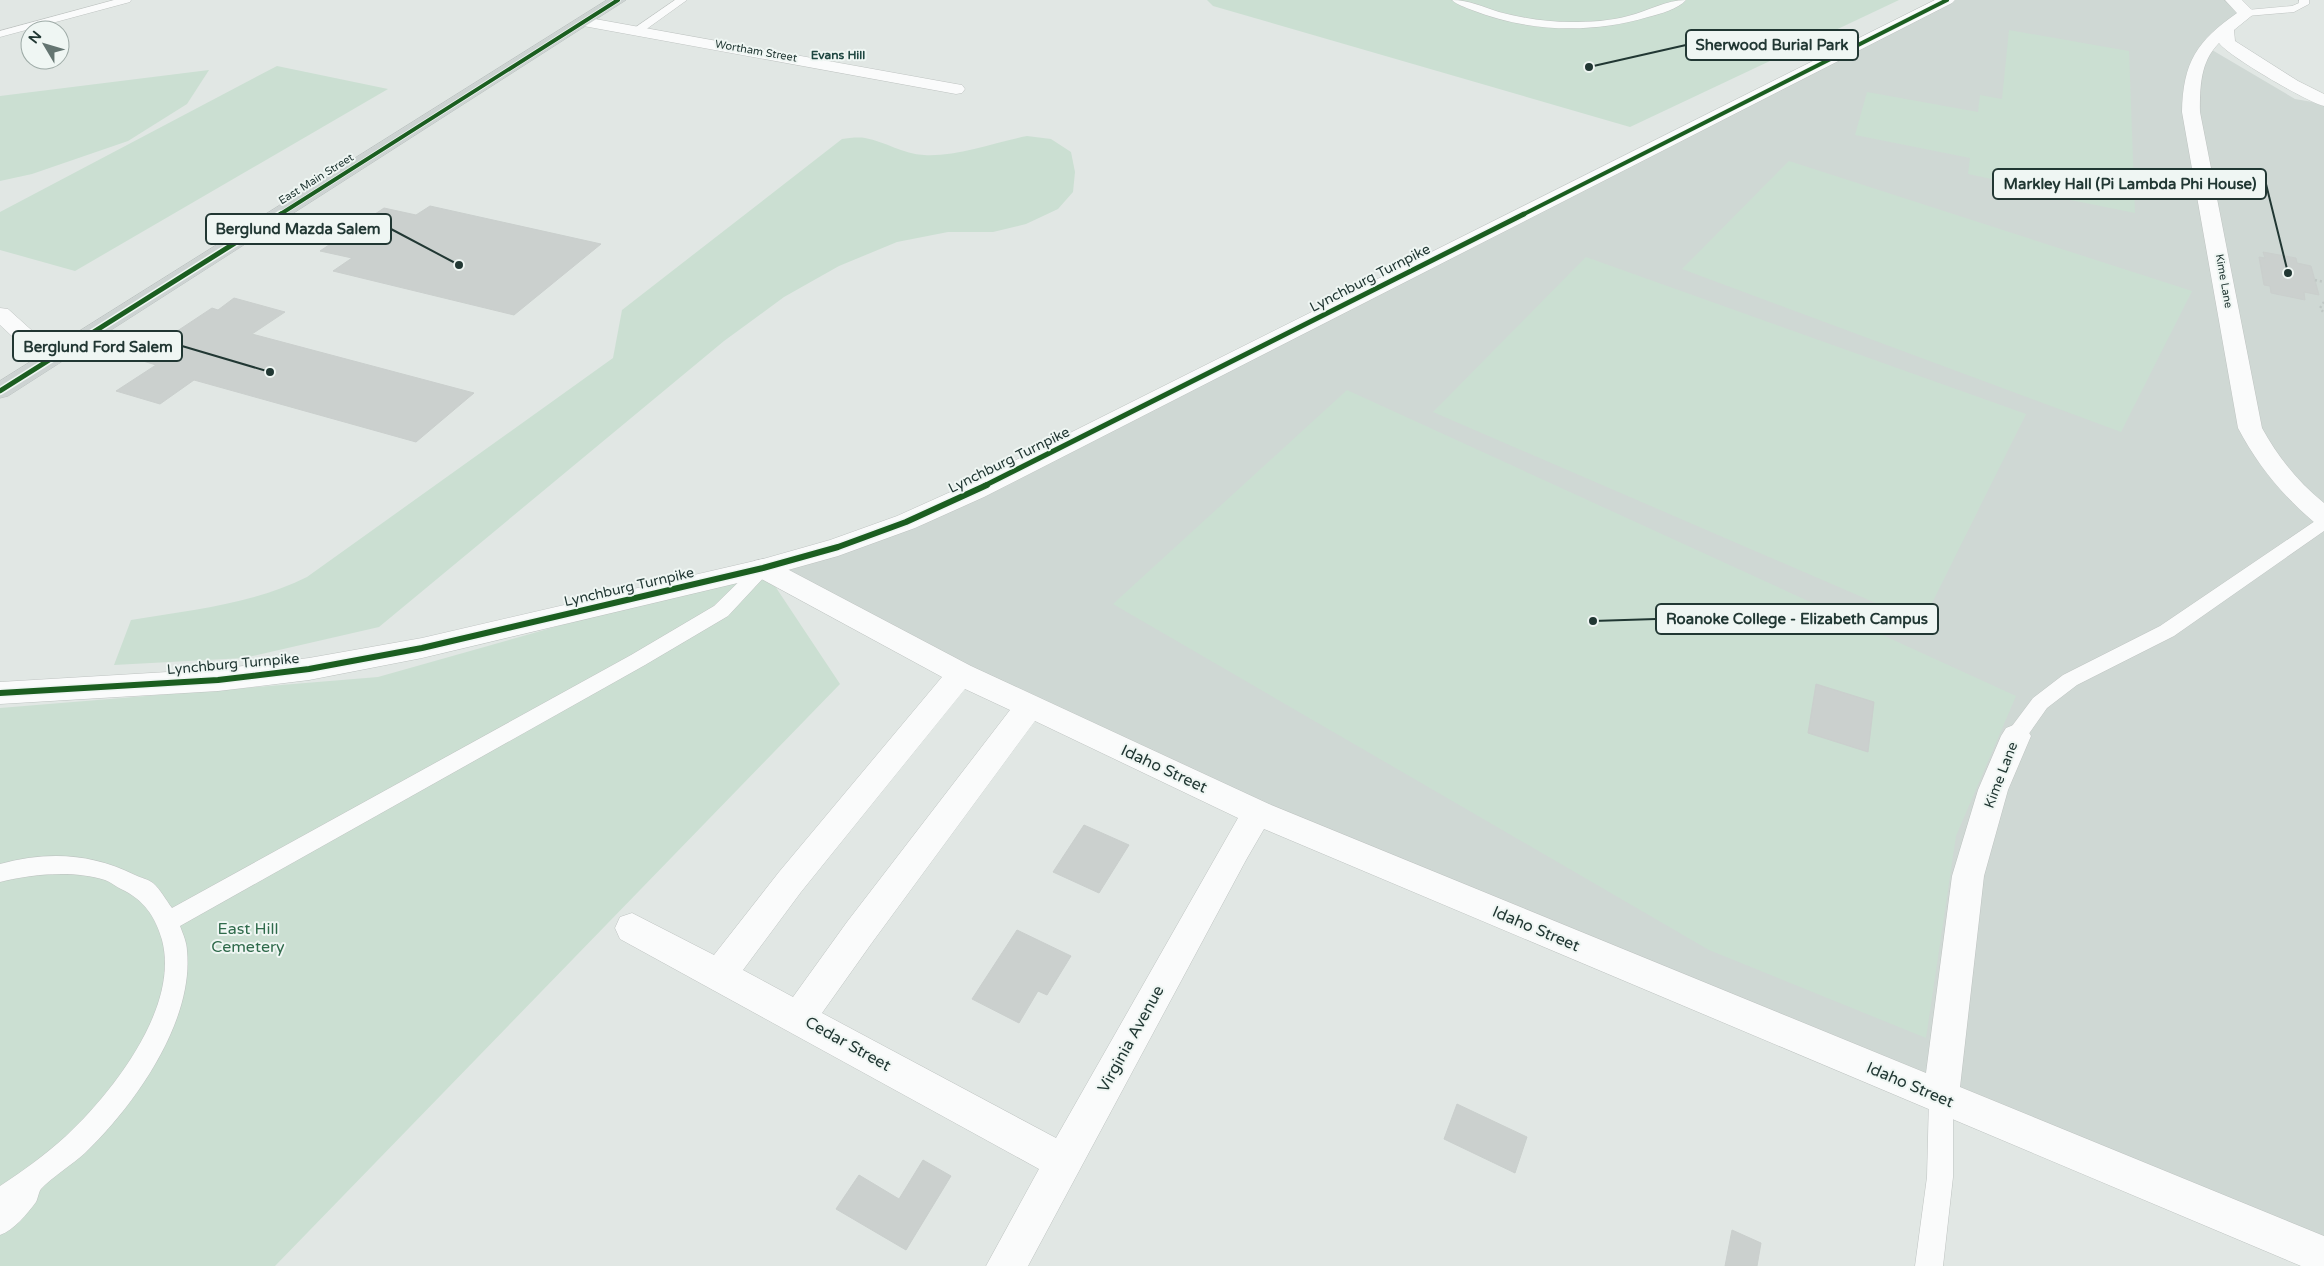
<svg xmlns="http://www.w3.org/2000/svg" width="2324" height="1266" font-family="'Varela Round',sans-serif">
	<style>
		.built { fill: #cfd8d4 }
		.green { fill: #cbdfd2 }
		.building { fill: #cbd0ce; stroke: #cacfcd }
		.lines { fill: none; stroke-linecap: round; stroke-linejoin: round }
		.service-casing { stroke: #bec3c1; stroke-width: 1 }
		.minor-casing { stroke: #bec3c1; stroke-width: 1 }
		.tertiary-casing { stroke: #bec3c1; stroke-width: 1 }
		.primary-casing { stroke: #bcc3c1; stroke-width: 1 }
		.path { stroke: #bfc7c4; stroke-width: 2.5; stroke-dasharray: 2 3; stroke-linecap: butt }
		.service { fill: #fafbfb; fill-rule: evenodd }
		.minor { fill: #fafbfb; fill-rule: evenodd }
		.tertiary { fill: #fafbfb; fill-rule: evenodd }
		.primary { fill: #cdd3d2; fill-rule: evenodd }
		.cycleway-far2-casing { stroke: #eff6f3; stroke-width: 5.5 }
		.cycleway-far1-casing { stroke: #eff6f3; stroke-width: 8 }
		.cycleway-casing { stroke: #eff6f3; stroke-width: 9 }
		.cycleway-far2 { stroke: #1b5e20; stroke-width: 4 }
		.cycleway-far1 { stroke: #1b5e20; stroke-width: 5 }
		.cycleway { stroke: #1b5e20; stroke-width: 6 }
		.labels { text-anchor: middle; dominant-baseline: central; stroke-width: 4; stroke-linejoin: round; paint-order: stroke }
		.far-street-label { font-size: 11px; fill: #213733; stroke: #eff6f3 }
		.far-neighbourhood-label { font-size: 12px; font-weight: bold; fill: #1f4741; stroke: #eff6f3 }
		.street-label { font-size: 14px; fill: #213733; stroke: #eff6f3 }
		.near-street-label { font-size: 16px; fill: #213733; stroke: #eff6f3 }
		.near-park-label { font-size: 16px; fill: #2f6a4b; stroke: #eff6f3 }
		.leader { fill: none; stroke: #213733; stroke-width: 2 }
		.callout-dot { fill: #213733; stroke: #eff6f3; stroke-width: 2 }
		.callout { fill: #eff6f3; stroke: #213733; stroke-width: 2 }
		.callout-label { font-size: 15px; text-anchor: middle; font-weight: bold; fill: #213733 }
	</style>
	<rect width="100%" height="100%" fill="#e1e7e4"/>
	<polygon class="built" points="1947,0 2233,0 2247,13 2207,47 2295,99 2324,104 2324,1256 1029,707 763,568 906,522"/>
	<g class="green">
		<polygon points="1207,0 1899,0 1630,127 1213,6"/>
		<polygon points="2009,30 2129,51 2135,213 2001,186 2001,181 1968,174 1970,158 1855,135 1867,92 1978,112 1980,95 2002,99"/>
		<polygon points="277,66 388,89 75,271 0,250 0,212"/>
		<polygon points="209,70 187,104 128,141 32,174 0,181 0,96"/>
		<path d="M1027,136l24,3 20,13 4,20 -2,20 -15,17 -32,15 -33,8h-45l-51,10 -58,24 -55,31 -60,44 -345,286 -135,31 -130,7 17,-45c60,-10 122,-16 176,-43l306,-219 9,-48 220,-171c7,-1 16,-2 23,-1 21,4 38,16 59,17 32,2 72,-13 103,-19z"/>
		<polygon points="1789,161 2192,291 2121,432 1682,269"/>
		<polygon points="1586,257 2026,414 1922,623 1433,412"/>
		<polygon points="1347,390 2016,696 1956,836 1926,1038 1709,950 1113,604"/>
		<polygon points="763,568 840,684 275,1266 0,1266 0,708 378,677"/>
	</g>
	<g class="building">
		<polygon points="430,206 601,244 514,315 333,271 352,258 320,251 384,208 416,215"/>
		<polygon points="2263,252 2296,258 2297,263 2311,266 2319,295 2304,292 2305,300 2271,293 2270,286 2264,285 2259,257 2265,258"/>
		<polygon points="234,298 285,312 252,334 474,393 416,442 194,380 160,404 116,391 156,365 140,360 149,355 144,353 212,308 218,310"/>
		<polygon points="1816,684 1874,702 1868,752 1808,733"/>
		<polygon points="1084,825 1129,845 1099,893 1053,872"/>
		<polygon points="1017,930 1071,956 1047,995 1038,991 1019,1023 972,999"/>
		<polygon points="1457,1104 1527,1137 1515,1173 1444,1139"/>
		<polygon points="923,1160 951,1176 906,1250 836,1209 859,1175 899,1199"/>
		<polygon points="1732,1230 1761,1243 1757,1266 1725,1266"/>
	</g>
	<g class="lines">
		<g class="service-casing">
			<g id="service">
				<polygon points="114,0 131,0 130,2 0,37 0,31"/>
				<polygon points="675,0 687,0 641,33 633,33 633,29"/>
				<path d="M1452,0c17,0 31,7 47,12 23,6 48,10 72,10 19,0 39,-1 57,-6 20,-5 38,-16 58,-16 -8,9 -26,14 -38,17 -57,17 -120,15 -176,-7 -7,-3 -15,-5 -20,-10z"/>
				<polygon points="2299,0 2309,0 2309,4 2294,12 2247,16 2242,13 2247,10 2292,6 2299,3"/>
				<polygon points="2324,517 2324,531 2174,636 2077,685 2047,708 2023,742 2016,744 2009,742 2006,736 2009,730 2033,698 2063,675 2160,626 2318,519"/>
				<path d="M763,562l6,2 3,4 -3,4 -41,44 -83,49 -465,261c3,8 7,17 7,25 7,71 -53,155 -102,202 -12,11 -34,25 -44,36 -2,2 -3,9 -5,13 -9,12 -22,28 -36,33v-49c23,-15 45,-31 66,-50 46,-43 114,-129 96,-196 -7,-24 -18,-40 -41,-51 -5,-2 -10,-7 -16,-9 -32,-10 -73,-6 -105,2v-18c47,-13 91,-11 135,11 6,3 13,4 18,8 7,6 13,17 19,25l459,-253 83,-49 43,-42z"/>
				<polygon points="1941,1086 1950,1089 1953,1098 1953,1177 1943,1266 1915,1266 1927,1177 1929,1098 1932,1089"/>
			</g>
		</g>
		<g class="minor-casing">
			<g id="minor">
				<path d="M2225,0h17l13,13 -21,17 1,11 63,40 26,13v12c-17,-4 -96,-50 -105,-63 -19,19 -19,44 -19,69l62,316c16,29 36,54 62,75v23l-9,-3c-32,-27 -57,-57 -77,-95l-56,-316c1,-50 15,-71 55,-99z"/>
				<polygon points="584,17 956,84 962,85 965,89 962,93 956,94 578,25 576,22 578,19"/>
				<polygon points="0,308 8,309 58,354 61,359 58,364 50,366 42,364 0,325"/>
				<path d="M763,559l9,2 199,105 298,138 657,269 26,-197 26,-86 23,-54 5,-8 10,-4 10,4 5,8 -23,54 -24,86 -24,211 364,149v30h-23l-1037,-437 -18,31 -218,406h-42l53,-97 -419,-230 -5,-11 5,-11 12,-4 82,42 65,-83 163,-195 -188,-102 -4,-7 4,-7zM965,689l45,21 -163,212 -54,75 -50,-27 58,-78zM1035,721l203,97 -182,320 -234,-125 49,-69z"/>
			</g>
		</g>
		<g class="tertiary-casing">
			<polygon id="tertiary" points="1935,0 1955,0 1952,3 984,497 915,528 838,556 763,577 422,658 309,680 218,691 0,704 0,682 218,669 309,658 422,638 763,559 830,540 897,516 966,485"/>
		</g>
		<g class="primary-casing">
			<polygon id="primary" points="607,0 626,0 8,396 0,398 0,381"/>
		</g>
		<g class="path">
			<polyline points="2315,280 2324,282"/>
			<polyline points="2324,302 2320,308 2324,313"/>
		</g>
		<use href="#service" class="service"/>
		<use href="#minor" class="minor"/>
		<use href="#tertiary" class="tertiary"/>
		<use href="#primary" class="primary"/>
		<g class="cycleway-far2-casing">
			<g id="cycleway-far2">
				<polyline points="279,215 618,0"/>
				<polyline points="1522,215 1947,0"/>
			</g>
		</g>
		<g class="cycleway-far1-casing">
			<g id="cycleway-far1">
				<polyline points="0,391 281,214"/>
				<polyline points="984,486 1524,214"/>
			</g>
		</g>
		<g class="cycleway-casing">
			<polyline id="cycleway" points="0,693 218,680 309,669 422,648 763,568 838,547 906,522 987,485"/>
		</g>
		<use href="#cycleway-far2" class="cycleway-far2"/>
		<use href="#cycleway-far1" class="cycleway-far1"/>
		<use href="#cycleway" class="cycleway"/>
	</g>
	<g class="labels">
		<g class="far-street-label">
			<text transform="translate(756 51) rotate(10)">Wortham Street</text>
			<text transform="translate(316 179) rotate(-32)">East Main Street</text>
			<text transform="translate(2224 281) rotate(80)">Kime Lane</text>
		</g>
		<g class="far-neighbourhood-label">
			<text x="838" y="55">Evans Hill</text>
		</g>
		<g class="street-label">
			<text transform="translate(1370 278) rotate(-27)">Lynchburg Turnpike</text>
			<text transform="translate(1009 460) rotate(-26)">Lynchburg Turnpike</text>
			<text transform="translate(629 587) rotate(-13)">Lynchburg Turnpike</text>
			<text transform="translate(233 664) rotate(-5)">Lynchburg Turnpike</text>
			<text transform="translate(2001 775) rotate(-69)">Kime Lane</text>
		</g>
		<g class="near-street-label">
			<text transform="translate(1164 769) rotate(25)">Idaho Street</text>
			<text transform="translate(1536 929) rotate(23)">Idaho Street</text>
			<text transform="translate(1131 1039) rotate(-61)">Virginia Avenue</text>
			<text transform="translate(848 1044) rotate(29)">Cedar Street</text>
			<text transform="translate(1910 1085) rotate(23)">Idaho Street</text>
		</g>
		<g class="near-park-label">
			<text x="248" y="929">East Hill<tspan x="248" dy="18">Cemetery</tspan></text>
		</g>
	</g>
	<path class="leader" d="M1589 67L1686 45M2288 273L2266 184M459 265L391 229M270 372L182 346M1593 621L1656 619"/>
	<g class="callout-dot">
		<circle cx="1589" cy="67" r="5"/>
		<circle cx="2288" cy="273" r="5"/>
		<circle cx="459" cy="265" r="5"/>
		<circle cx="270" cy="372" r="5"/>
		<circle cx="1593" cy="621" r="5"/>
	</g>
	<g class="callout">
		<rect x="1686" y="30" width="172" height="30" rx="5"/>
		<rect x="1993" y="169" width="273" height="30" rx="5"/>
		<rect x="206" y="214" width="185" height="30" rx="5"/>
		<rect x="13" y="331" width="169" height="30" rx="5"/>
		<rect x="1656" y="604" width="282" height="30" rx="5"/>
	</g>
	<g class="callout-label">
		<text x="1772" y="50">Sherwood Burial Park</text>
		<text x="2130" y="189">Markley Hall (Pi Lambda Phi House)</text>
		<text x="298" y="234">Berglund Mazda Salem</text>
		<text x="98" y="352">Berglund Ford Salem</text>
		<text x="1797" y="624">Roanoke College - Elizabeth Campus</text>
	</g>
	<g transform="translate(45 45) rotate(308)"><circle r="24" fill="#eff6f3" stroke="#9daaa6"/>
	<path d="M0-4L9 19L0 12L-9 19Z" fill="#647571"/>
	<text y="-8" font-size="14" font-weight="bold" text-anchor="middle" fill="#213733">N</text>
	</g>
</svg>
